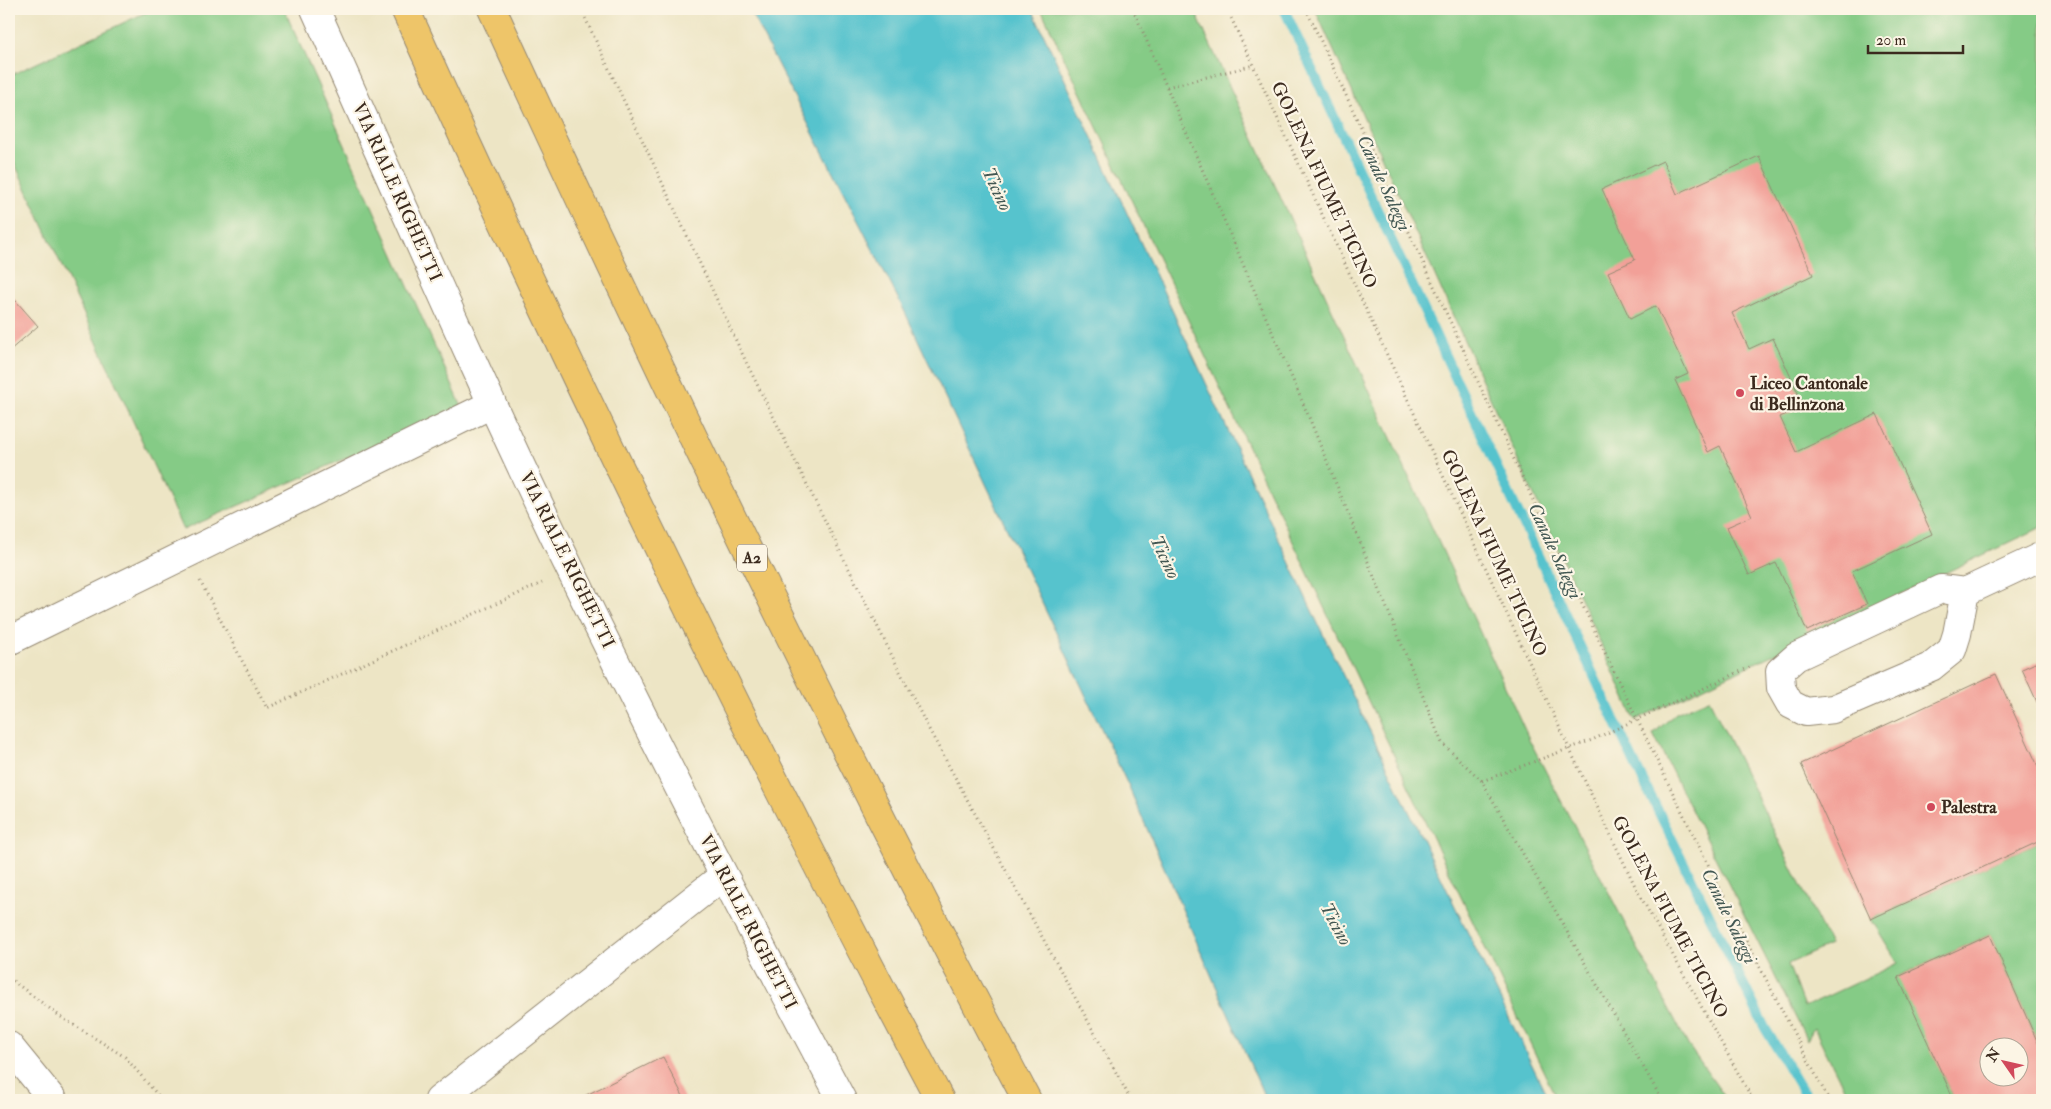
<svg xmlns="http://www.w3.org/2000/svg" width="2051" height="1109" font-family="'IM FELL Double Pica',serif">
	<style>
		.green { fill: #85cb86; stroke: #607a52 }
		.water { fill: #56c3cd; stroke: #487676 }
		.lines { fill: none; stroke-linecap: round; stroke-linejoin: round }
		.stream { stroke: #56c3cd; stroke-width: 10 }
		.building { fill: #f2a098; fill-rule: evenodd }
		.minor-casing { stroke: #948872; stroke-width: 30 }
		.highway-casing { stroke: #948872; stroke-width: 30 }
		.path { stroke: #948872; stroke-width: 3; stroke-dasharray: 1 4; stroke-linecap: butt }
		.minor { stroke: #fff; stroke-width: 28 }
		.highway { stroke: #eec569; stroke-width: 28 }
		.poi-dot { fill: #d1495b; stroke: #fcf5e5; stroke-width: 2 }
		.labels { text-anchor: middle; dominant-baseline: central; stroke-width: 4.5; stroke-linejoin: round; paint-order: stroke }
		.shield { fill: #fcf5e5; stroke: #75675a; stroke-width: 1 }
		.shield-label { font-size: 16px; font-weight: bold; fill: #3b2a1e }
		.street-label { font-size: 18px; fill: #3b2a1e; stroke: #fcf5e5 }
		.poi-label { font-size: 18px; font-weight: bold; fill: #3b2a1e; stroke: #fcf5e5; text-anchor: start }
		.water-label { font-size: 19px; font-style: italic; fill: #435853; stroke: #fcf5e5 }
	</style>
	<rect width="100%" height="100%" fill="#fcf5e5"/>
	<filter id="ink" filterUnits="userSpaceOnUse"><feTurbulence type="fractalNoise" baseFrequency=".02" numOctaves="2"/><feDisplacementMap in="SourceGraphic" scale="10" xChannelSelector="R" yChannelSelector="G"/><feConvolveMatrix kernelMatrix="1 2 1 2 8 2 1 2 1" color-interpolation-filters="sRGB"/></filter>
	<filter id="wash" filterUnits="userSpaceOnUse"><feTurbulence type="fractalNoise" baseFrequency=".0096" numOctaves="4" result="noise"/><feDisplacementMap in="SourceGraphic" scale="20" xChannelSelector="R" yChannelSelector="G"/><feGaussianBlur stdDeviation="1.12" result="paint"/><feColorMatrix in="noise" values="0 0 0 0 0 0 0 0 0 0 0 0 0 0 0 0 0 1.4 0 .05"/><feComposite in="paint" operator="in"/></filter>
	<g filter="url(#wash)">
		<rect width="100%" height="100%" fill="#ede5c5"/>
		<g class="green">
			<polygon points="153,9 284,9 462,407 183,530 9,151 9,76"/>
			<polygon points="1041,9 1194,9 1530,741 1688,1045 1727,1100 1557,1100"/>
			<polygon points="1315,9 2042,9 2042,527 1635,720"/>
			<polygon points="1709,699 1830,945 1788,964 1804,1007 1898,963 1871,919 2042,840 2042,1052 1990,935 1899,976 1954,1100 1850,1100 1814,1028 1807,1040 1653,734 1676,713"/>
		</g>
		<polygon class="water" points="749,9 1032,9 1320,628 1549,1100 1266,1100 1127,783 903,308"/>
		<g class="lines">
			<polyline class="stream" points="1284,9 1633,760 1765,1028 1808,1100"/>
		</g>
		<g id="blocks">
			<g class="building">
				<polygon points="1759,156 1813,275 1732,313 1749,349 1773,338 1804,406 1780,417 1796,452 1877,414 1932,534 1852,571 1867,604 1807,631 1776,563 1749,575 1727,527 1752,516 1720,446 1708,452 1675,380 1688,374 1656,306 1630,319 1608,272 1635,260 1602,189 1663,161 1677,194"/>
				<polygon points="9,293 38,326 9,351"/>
				<polygon points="2042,660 2042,713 2022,669"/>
				<polygon points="1996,674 2042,775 2042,840 1871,919 1801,764"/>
				<path d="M1990,935l52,117v48h-88l-56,-123zM1988,1046h30v30h-30z"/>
				<polygon points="663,1057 685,1100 576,1100"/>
			</g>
		</g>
	</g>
	<g filter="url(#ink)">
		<use href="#blocks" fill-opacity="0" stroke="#948872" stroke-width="1"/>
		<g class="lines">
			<g class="minor-casing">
				<g id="minor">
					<path d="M315,9c84,187 165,375 255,560 87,179 178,355 272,531"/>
					<polyline points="1965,592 1957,634 1952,650 1931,667 1833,709 1806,712 1790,704 1781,688 1780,671 1796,657 1941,589 1965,592 2042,556"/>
					<polyline points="9,641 492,404"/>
					<polyline points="9,1046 53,1100"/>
					<polyline points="439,1100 723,876"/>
				</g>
			</g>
			<g class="highway-casing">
				<g id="highway">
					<path d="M405,9c167,368 345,734 535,1091"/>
					<path d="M492,9c169,368 345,733 535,1091"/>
				</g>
			</g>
			<g class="path">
				<polyline points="581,9 747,364 925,722 1131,1100"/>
				<polyline points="1133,9 1308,415 1442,743 1482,781 1662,1100"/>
				<polyline points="1227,9 1569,748 1637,890 1753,1100"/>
				<path d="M1306,9c170,366 334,735 523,1091"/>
				<polyline points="1167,87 1254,65"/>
				<polyline points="200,581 267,708 542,583"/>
				<polyline points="1482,781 1592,740 1750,667"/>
				<polyline points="9,978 61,1017 125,1057 162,1100"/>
			</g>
			<use href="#minor" class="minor"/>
			<use href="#highway" class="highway"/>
		</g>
	</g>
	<g class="poi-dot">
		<circle cx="1740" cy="393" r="5"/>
		<circle cx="1931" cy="807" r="5"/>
	</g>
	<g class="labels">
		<rect class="shield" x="737" y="544.5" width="30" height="27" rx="4"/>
		<g class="shield-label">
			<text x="752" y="558">A2</text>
		</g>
		<g class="street-label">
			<text transform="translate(1324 185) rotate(65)">GOLENA FIUME TICINO</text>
			<text transform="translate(397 192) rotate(66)">VIA RIALE RIGHETTI</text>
			<text transform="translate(1494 553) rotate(65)">GOLENA FIUME TICINO</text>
			<text transform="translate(567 560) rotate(64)">VIA RIALE RIGHETTI</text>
			<text transform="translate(1670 917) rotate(62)">GOLENA FIUME TICINO</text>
			<text transform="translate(748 922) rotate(63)">VIA RIALE RIGHETTI</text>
		</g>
		<g class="poi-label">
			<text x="1750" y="383">Liceo Cantonale<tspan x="1750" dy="21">di Bellinzona</tspan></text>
			<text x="1941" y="807">Palestra</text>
		</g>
		<g class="water-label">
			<text transform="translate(1384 183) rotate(65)">Canale Saleggi</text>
			<text transform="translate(997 189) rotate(65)">Ticino</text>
			<text transform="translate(1555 551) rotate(65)">Canale Saleggi</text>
			<text transform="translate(1165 557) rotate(65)">Ticino</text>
			<text transform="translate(1729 916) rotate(64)">Canale Saleggi</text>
			<text transform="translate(1336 924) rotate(62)">Ticino</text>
		</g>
	</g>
	<rect width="2051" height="1109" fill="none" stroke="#fcf5e5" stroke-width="30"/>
	<g transform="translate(2004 1062) rotate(304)"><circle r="24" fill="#fcf5e5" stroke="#afa495"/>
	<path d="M0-4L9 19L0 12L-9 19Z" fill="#d1495b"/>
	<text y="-8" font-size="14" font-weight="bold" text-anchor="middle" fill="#3b2a1e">N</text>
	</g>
	<path d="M1868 45v8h95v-8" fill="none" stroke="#3b2a1e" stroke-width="2.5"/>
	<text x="1876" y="45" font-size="15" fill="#3b2a1e" stroke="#fcf5e5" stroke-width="4" paint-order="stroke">20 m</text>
</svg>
